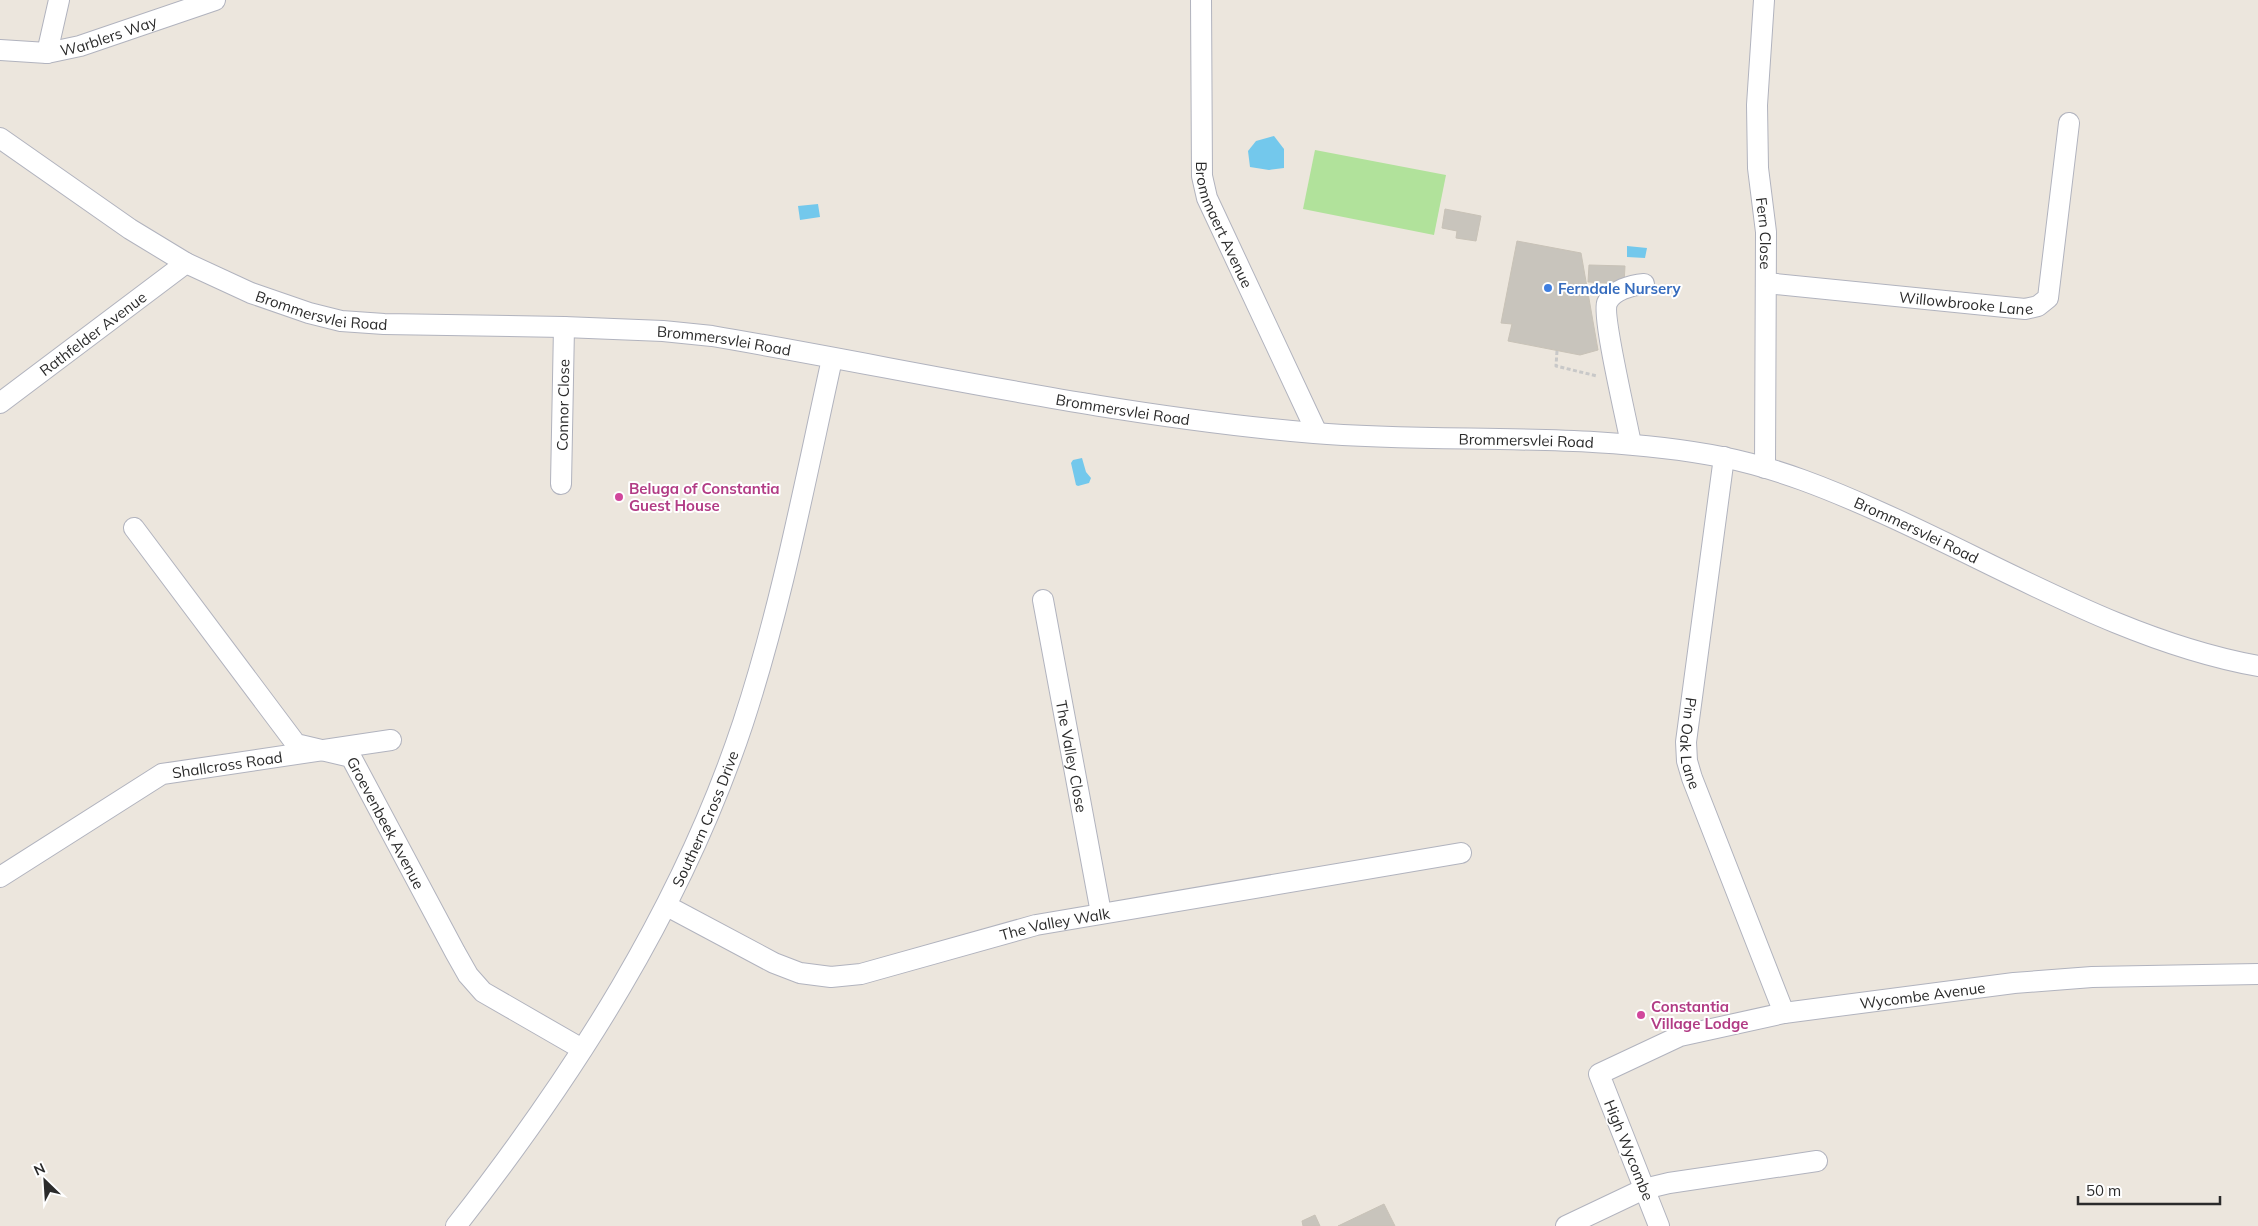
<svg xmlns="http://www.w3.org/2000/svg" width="2258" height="1226" font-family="Mulish,sans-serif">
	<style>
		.green { fill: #b1e29b }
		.water { fill: #73c8ec }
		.building { fill: #c8c4bc; stroke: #c8c2b7 }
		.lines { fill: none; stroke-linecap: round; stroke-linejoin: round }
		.minor-casing { stroke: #b1b3be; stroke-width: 22 }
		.path { stroke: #c8c8c8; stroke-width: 3; stroke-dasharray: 4 2.5; stroke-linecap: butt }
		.minor { stroke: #fff; stroke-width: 20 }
		.shop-dot { fill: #3f7fe0; stroke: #fff; stroke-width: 2 }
		.hotel-dot { fill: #d1479c; stroke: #fff; stroke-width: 2 }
		.labels { text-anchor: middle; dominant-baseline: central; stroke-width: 4; stroke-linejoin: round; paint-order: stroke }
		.street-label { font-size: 15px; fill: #2b2b2b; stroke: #fff }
		.shop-label { font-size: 15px; font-weight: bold; fill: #366cbe; stroke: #fff; text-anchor: start }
		.hotel-label { font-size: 15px; font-weight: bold; fill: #b23c85; stroke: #fff; text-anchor: start }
	</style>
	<rect width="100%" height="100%" fill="#ece6dd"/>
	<polygon class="green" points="1315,150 1446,175 1434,235 1303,209"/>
	<g class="water">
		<polygon points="1274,136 1284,149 1284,168 1269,170 1250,167 1248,151 1256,141"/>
		<polygon points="818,204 820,217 800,220 798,206"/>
		<polygon points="1627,246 1647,248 1645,258 1627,257"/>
		<polygon points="1082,458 1086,472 1091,478 1089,483 1078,486 1076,485 1071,463 1073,460"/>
	</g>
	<g class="building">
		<polygon points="1445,209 1481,216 1476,241 1456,238 1457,231 1442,228"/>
		<polygon points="1517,241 1581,253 1598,350 1580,355 1508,341 1512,324 1501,323"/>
		<polygon points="1589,265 1625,266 1624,284 1588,282"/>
		<polygon points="1384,1204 1395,1226 1338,1226"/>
		<polygon points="1315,1215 1320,1226 1303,1226 1302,1221"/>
	</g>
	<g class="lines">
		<g class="minor-casing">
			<g id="minor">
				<path id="s1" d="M1201,0l1,176 5,22 110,235"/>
				<path id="s2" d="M1764,0l-7,105 1,63 8,64 -1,236"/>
				<path id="s3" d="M0,50l47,3 33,-7 135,-46"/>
				<polyline points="47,53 59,0"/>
				<path id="s4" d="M0,138l130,91 56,34 65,30 58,20 32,8 43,3 180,3 99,4 49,5c200,34 398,80 602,97 134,11 275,-2 408,24 55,11 107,32 158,55 123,55 245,130 378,154"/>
				<path id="s5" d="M1766,283l259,26 13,-3 10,-8 21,-175"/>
				<path id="s6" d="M0,403l186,-140"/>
				<path d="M1631,444c-4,-22 -29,-127 -24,-141 5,-13 25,-18 37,-19"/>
				<path id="s7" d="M1724,457l-38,285 1,19 5,17 92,235"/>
				<path id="s8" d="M561,484l3,-157"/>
				<path id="s9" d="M134,528l162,216 55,13 104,195 13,23 15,17 99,57"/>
				<path id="s10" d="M1043,600l58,313"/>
				<path id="s11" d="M0,877l162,-103 229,-34"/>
				<path id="s12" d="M667,906l107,57 26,10 31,4 30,-3 175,-49 425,-72"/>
				<path id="s13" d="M456,1226c119,-152 226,-319 287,-503 39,-119 62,-242 89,-364"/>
				<polyline points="1566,1226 1644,1189 1669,1183 1817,1161"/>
				<path id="s14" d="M1659,1226l-60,-152 81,-38 104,-23 230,-30 78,-6 166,-3"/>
			</g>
		</g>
		<polyline class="path" points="1557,351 1556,366 1597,376"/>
		<use href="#minor" class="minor"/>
	</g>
	<circle class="shop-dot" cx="1548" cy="288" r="5"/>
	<g class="hotel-dot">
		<circle cx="619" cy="497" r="5"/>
		<circle cx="1641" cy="1015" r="5"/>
	</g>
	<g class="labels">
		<g class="street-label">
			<text stroke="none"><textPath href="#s3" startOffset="111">Warblers Way</textPath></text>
			<text stroke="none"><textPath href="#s1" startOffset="229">Brommaert Avenue</textPath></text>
			<text stroke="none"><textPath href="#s2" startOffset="234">Fern Close</textPath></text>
			<text stroke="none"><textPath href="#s5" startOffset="201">Willowbrooke Lane</textPath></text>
			<text stroke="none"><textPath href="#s4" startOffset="369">Brommersvlei Road</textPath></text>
			<text stroke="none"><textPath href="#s6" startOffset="116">Rathfelder Avenue</textPath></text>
			<text stroke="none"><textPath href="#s4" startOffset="774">Brommersvlei Road</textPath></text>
			<text stroke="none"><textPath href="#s8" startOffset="79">Connor Close</textPath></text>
			<text stroke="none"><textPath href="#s4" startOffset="1179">Brommersvlei Road</textPath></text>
			<text stroke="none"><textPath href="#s4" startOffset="1584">Brommersvlei Road</textPath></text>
			<text stroke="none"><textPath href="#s4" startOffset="1989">Brommersvlei Road</textPath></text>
			<text stroke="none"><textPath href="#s7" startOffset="289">Pin Oak Lane</textPath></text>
			<text stroke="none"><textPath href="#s10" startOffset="159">The Valley Close</textPath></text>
			<text stroke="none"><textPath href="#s11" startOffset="258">Shallcross Road</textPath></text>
			<text stroke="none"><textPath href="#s13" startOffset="479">Southern Cross Drive</textPath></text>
			<text stroke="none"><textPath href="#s9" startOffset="401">Groevenbeek Avenue</textPath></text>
			<text stroke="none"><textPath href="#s12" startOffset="411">The Valley Walk</textPath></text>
			<text stroke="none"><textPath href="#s14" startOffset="499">Wycombe Avenue</textPath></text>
			<text transform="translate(1629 1150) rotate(68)">High Wycombe</text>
		</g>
		<g class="shop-label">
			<text x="1558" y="288">Ferndale Nursery</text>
		</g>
		<g class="hotel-label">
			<text x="629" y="488">Beluga of Constantia<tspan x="629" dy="17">Guest House</tspan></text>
			<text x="1651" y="1006">Constantia<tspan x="1651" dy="17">Village Lodge</tspan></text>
		</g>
	</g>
	<g transform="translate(45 1181) rotate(335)" stroke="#ffffff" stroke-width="4" paint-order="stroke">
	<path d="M0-4L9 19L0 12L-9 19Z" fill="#2b2b2b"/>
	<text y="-8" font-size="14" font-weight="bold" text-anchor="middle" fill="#2b2b2b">N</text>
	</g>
	<path d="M2078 1196v8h142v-8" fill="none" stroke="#2b2b2b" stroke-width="2.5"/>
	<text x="2086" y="1196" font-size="15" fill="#2b2b2b" stroke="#ffffff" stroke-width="4" paint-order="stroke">50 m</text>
</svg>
